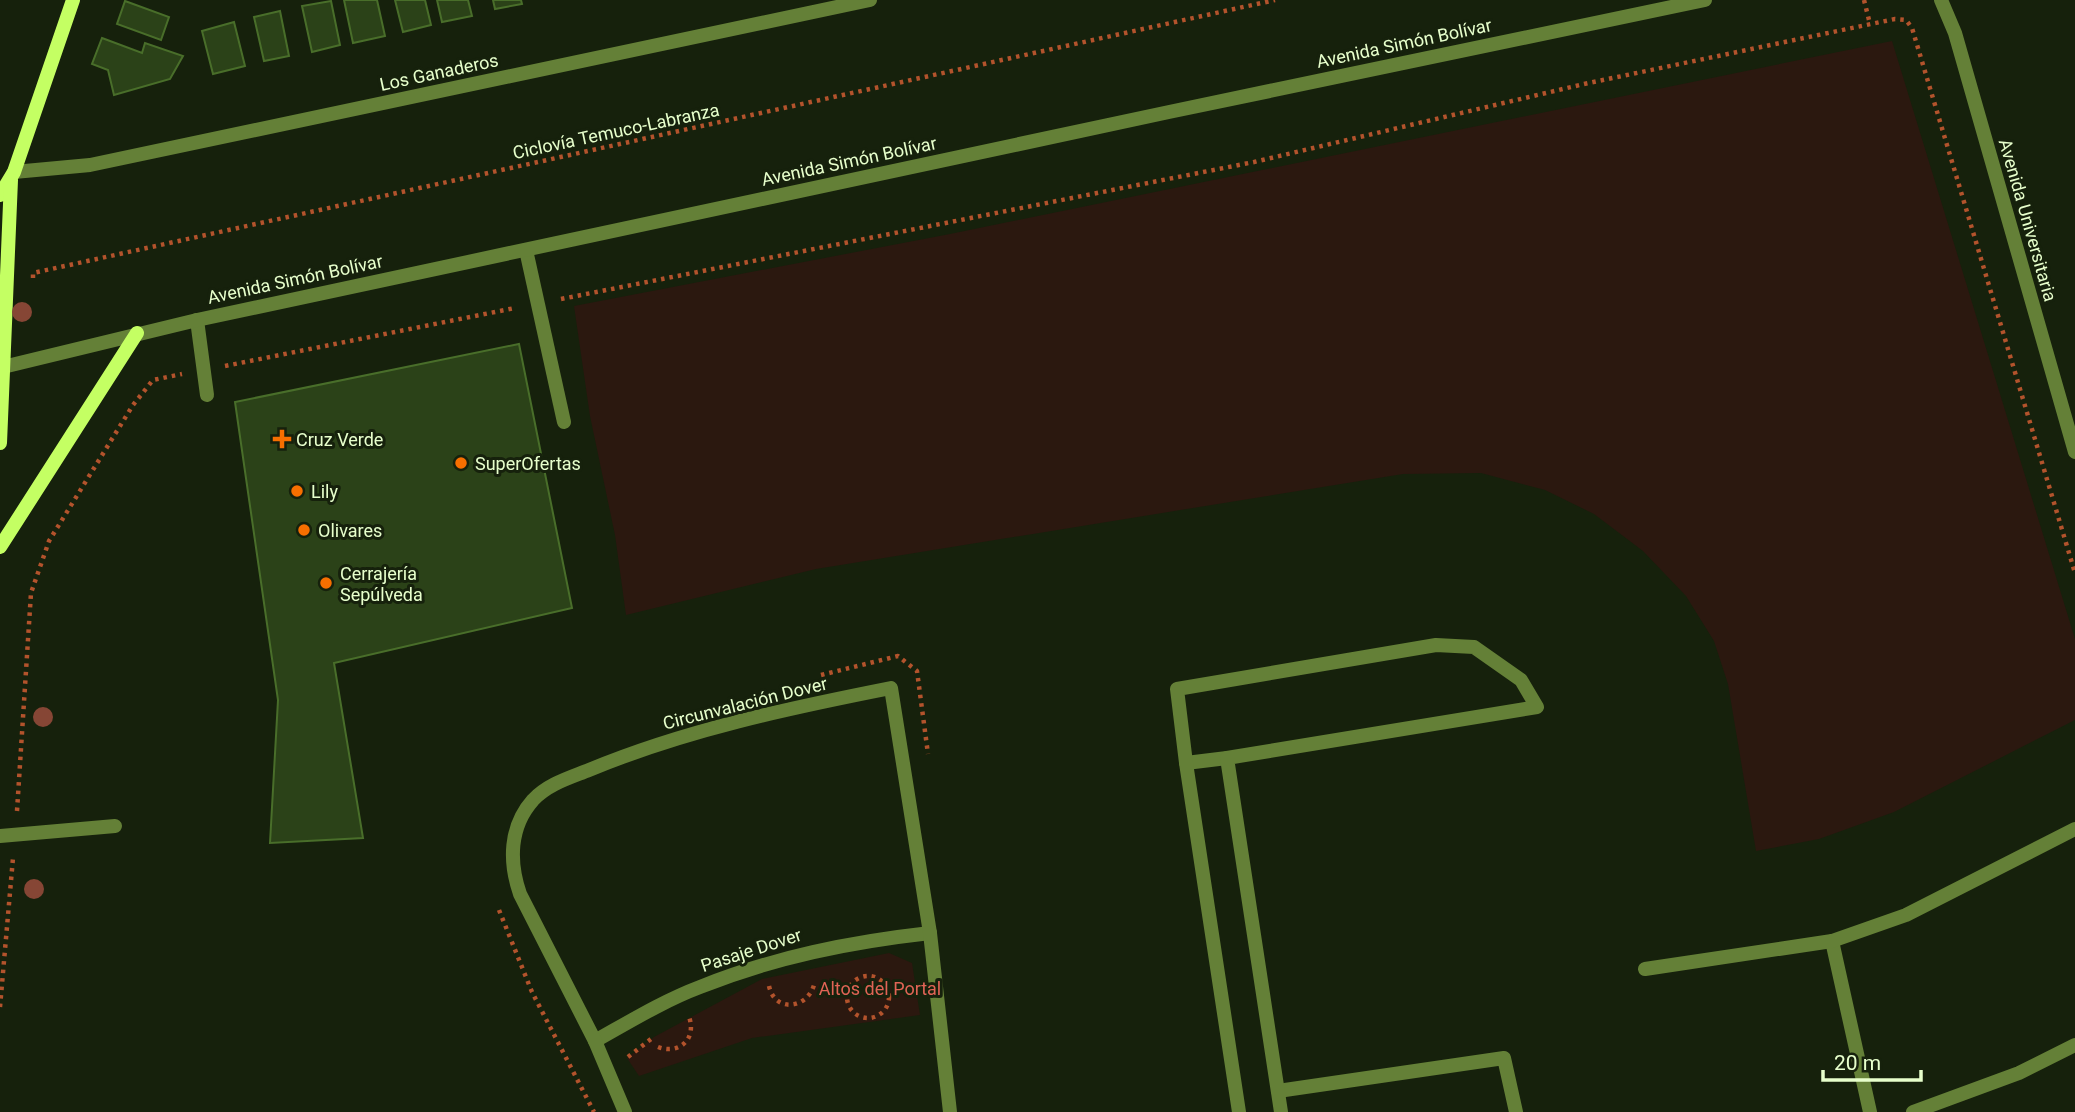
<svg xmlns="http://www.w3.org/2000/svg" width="2075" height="1112" font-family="Roboto,sans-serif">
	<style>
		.green { fill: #2b180f }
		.building { fill: #2b4218; stroke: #496e2a; stroke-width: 2 }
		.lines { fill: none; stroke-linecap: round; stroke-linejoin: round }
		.path { stroke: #b3532c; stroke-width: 4.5; stroke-dasharray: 3.5 5; stroke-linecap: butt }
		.service { stroke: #648037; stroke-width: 14 }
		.minor { stroke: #648037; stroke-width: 14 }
		.secondary { stroke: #c4ff63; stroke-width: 14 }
		.tree { fill: #864635 }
		.poi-dot { fill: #f76f00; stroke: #16210c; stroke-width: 2.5 }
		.labels { text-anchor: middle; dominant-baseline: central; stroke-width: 6; stroke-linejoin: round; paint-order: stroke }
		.street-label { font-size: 18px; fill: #e7ffcc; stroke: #16210c }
		.poi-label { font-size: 18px; fill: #e7ffcc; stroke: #16210c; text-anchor: start }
		.park-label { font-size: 18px; fill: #e16456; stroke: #16210c }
	</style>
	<rect width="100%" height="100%" fill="#16210c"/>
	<g class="green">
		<polygon points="1892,41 2075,639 2075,720 1894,812 1819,839 1756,851 1728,684 1714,641 1686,596 1643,551 1594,514 1545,490 1481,473 1403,474 816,569 626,615 615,535 590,416 574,306 950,234"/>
		<polygon points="889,953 912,963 920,1015 752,1038 639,1076 627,1058 654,1037 762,979"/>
	</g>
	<g class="building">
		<polygon points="344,0 377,0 385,36 353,43"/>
		<polygon points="395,0 425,0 431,25 403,32"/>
		<polygon points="437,0 468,0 472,16 442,22"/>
		<polygon points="493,0 521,0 522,4 495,9"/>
		<polygon points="125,1 169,17 161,40 117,24"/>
		<polygon points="331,1 340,45 312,52 302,6"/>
		<polygon points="280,11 289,56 264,61 254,17"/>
		<polygon points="234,22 245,66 213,74 202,31"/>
		<polygon points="102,38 142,53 145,43 183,56 170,79 114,95 108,70 92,64"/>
		<polygon points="519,344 572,608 334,663 363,838 270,843 278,700 235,402"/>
	</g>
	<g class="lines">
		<g class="path">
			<polyline points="1864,0 1870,24"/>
			<polyline points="33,278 33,273 1275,0"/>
			<polyline points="561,299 1254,162 1584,84 1895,19 1906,20 1912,28 2075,573"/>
			<polyline points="225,366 515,308"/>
			<polyline points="821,675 898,656 917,671 928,754"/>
			<polyline points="17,811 31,593 49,541 133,405 153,380 182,374"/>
			<polyline points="499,910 532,992 594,1112"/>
			<circle cx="868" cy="997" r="21"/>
			<path d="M769,986c6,27 38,23 45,-1"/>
			<polyline points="0,1007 13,858"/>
			<path d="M658,1047c21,8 39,-8 31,-30"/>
			<polyline points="628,1057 651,1039"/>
		</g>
		<g class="service">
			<polyline points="526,250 564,422"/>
			<polyline points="197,320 207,395"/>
			<polyline points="0,836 115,826"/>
		</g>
		<g class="minor">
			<polyline points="1941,0 1955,33 2075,452"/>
			<polyline points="14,172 90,165 870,0"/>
			<polyline points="3,367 197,320 1169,112 1705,0"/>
			<polyline points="1186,763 1227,758"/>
			<polyline points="1832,941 1870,1112"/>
			<polyline points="1645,969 1832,941 1906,915 2075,829"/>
			<path d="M595,1041c34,-19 68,-40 105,-54 75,-30 150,-45 230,-54"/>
			<polyline points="1278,1091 1504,1058 1516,1112"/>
			<path d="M625,1112l-30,-71 -75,-147c-11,-32 -11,-67 13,-94 15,-16 36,-22 56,-30 96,-40 201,-62 302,-82l39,245 20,179"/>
			<polyline points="1239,1112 1186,763 1177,689 1436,645 1474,647 1521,680 1537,707 1227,758 1281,1112"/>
			<polyline points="1913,1112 2019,1073 2075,1045"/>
		</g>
		<g class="secondary">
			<polyline points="0,195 14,172 73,0"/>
			<polyline points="0,443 11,180"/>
			<polyline points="0,547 137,333"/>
		</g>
	</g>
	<g class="tree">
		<circle cx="22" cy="312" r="10"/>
		<circle cx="43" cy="717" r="10"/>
		<circle cx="34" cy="889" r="10"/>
	</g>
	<g class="poi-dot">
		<path d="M278.5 428.5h7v7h7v7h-7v7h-7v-7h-7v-7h7z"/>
		<circle cx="461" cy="463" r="7"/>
		<circle cx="297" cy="491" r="7"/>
		<circle cx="304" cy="530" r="7"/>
		<circle cx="326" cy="583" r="7"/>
	</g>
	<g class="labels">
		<g class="street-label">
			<text transform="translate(1404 43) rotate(-12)">Avenida Simón Bolívar</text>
			<text transform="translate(439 72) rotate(-12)">Los Ganaderos</text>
			<text transform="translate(616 131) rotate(-12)">Ciclovía Temuco-Labranza</text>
			<text transform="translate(849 161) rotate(-12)">Avenida Simón Bolívar</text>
			<text transform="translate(2028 220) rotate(74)">Avenida Universitaria</text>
			<text transform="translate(295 279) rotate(-12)">Avenida Simón Bolívar</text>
			<text transform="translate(745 703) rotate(-14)">Circunvalación Dover</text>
			<text transform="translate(751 950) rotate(-18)">Pasaje Dover</text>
		</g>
		<g class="poi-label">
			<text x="296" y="439">Cruz Verde</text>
			<text x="475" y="463">SuperOfertas</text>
			<text x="311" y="491">Lily</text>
			<text x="318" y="530">Olivares</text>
			<text x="340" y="573">Cerrajería<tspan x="340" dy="21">Sepúlveda</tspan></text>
		</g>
		<g class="park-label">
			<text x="880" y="988">Altos del Portal</text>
		</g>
	</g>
	<path d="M1823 1070v10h98v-10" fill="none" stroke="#e7ffcc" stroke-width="3.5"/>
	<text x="1834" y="1070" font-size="21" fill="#e7ffcc" stroke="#16210c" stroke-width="5" paint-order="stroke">20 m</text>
</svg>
